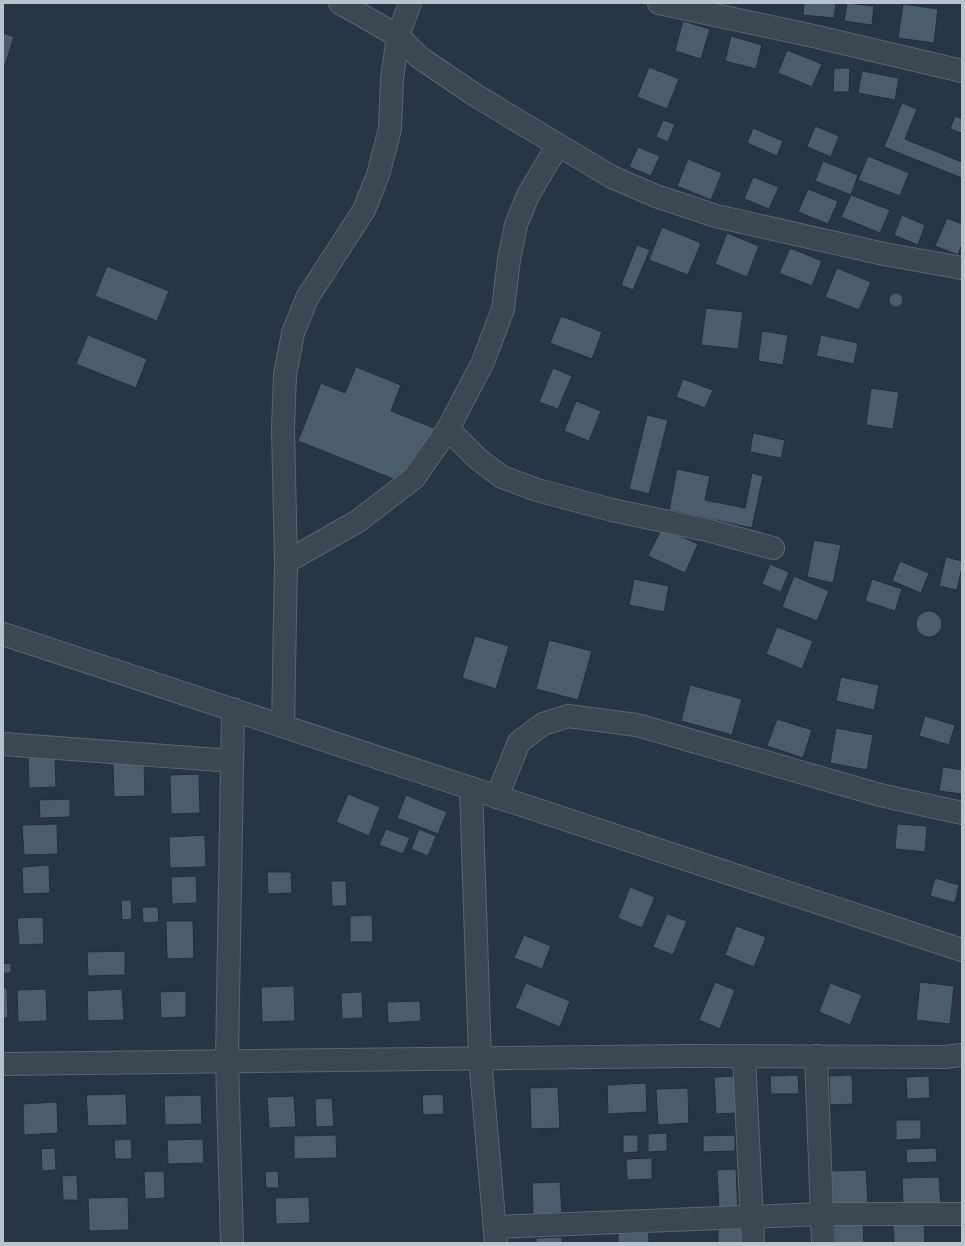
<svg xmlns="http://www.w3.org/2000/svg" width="965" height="1246" font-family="Karla,sans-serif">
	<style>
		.building { fill: #4b5c6b; stroke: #222f3c }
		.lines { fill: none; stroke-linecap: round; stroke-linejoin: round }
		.minor-casing { stroke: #5a6671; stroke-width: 24 }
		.minor { stroke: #3b4854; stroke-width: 22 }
	</style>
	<rect width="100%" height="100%" fill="#273645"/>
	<g class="building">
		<polygon points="804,3 836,3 834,18 803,15"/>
		<polygon points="847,3 874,6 872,25 844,21"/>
		<polygon points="903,4 938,9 934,43 898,38"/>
		<polygon points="683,21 710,29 701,59 675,51"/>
		<polygon points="3,33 14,37 3,71"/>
		<polygon points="731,36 762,45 756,69 725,61"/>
		<polygon points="787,50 822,64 812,87 778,73"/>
		<polygon points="649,67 679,79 667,109 637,97"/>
		<polygon points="834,68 850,68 849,92 833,92"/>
		<polygon points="862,71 899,78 895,100 858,93"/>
		<polygon points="902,103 917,109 905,139 962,162 962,178 884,147"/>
		<polygon points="955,116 962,119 962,133 950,129"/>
		<polygon points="663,120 675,124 668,142 656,137"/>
		<polygon points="815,126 839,136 831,157 807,147"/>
		<polygon points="753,128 783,141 777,156 747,143"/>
		<polygon points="638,147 660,156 651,176 629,167"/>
		<polygon points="868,156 909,173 900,196 858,180"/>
		<polygon points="688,159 722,173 711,200 677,186"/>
		<polygon points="823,161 858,175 851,195 815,181"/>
		<polygon points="753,177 779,187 769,209 744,199"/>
		<polygon points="808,189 838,201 828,224 798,212"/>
		<polygon points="851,195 890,210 880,233 841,217"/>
		<polygon points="902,215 925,225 918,245 894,235"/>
		<polygon points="947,218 962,224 962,244 958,255 935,246"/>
		<polygon points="662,227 701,243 688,275 649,260"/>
		<polygon points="727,233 759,246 747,277 715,264"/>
		<polygon points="637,245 650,250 633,290 621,285"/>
		<polygon points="790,248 822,261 812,286 779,273"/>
		<polygon points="107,266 169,291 157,321 95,296"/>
		<polygon points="837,268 871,282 859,310 825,297"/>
		<circle cx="896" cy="300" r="7"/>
		<polygon points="706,308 743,312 738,349 701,345"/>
		<polygon points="561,316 602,332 592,359 550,343"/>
		<polygon points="762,331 788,335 783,365 758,361"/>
		<polygon points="88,335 147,359 136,388 76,364"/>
		<polygon points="821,335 858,343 854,364 816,356"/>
		<polygon points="356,367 401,385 391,411 434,428 411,486 298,441 321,383 345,393"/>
		<polygon points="553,368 572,376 558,409 539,402"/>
		<polygon points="683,379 713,390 705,408 676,397"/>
		<polygon points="871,388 899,392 893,429 866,425"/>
		<polygon points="576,401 601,411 589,441 564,431"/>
		<polygon points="647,415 668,420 649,494 629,489"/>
		<polygon points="753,433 785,440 781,458 750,452"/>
		<polygon points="677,469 710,476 705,500 745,508 752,473 763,476 752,528 669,510"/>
		<polygon points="662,528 698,544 685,573 648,556"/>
		<polygon points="814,540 841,545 833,583 807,577"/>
		<polygon points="946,557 962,561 962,567 957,590 939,586"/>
		<polygon points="900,561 929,573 921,593 892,581"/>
		<polygon points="770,564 789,572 781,592 762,584"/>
		<polygon points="794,576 829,591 817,621 782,607"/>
		<polygon points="634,579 669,586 664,612 629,605"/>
		<polygon points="872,579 902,589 895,611 865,601"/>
		<circle cx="929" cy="624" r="13"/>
		<polygon points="777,627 813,641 802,669 766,654"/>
		<polygon points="475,636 509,646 496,689 462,678"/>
		<polygon points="549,640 592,651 578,700 536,689"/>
		<polygon points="841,677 879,685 874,710 836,701"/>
		<polygon points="690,685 742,699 732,735 681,721"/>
		<polygon points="925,716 955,725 949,745 919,736"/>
		<polygon points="777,719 812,730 803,758 767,746"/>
		<polygon points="836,728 873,735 867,770 830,763"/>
		<polygon points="28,757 55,757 56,787 29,788"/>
		<polygon points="144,761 145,796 114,797 113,762"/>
		<polygon points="943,767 962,770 962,794 939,791"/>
		<polygon points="199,774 200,813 171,814 170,775"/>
		<polygon points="348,794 380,807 369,836 336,822"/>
		<polygon points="406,795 447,812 438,834 397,818"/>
		<polygon points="70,799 70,817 40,818 39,800"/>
		<polygon points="57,824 58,854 24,855 22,825"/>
		<polygon points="897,824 927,826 925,852 895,849"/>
		<polygon points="386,829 410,838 403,854 379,845"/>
		<polygon points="419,829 436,836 428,856 411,849"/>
		<polygon points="205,835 206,867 170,868 169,837"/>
		<polygon points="49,865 50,893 23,894 22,867"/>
		<polygon points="267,872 291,872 292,893 268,894"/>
		<polygon points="196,876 197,903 172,904 171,877"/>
		<polygon points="935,878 959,885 955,903 930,896"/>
		<polygon points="331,881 346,881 347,906 332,906"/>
		<polygon points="630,887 655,897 642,928 618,918"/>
		<polygon points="121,900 131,900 132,919 122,920"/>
		<polygon points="142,907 158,907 159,922 143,923"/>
		<polygon points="667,914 687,921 673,955 653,947"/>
		<polygon points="372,915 373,942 350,942 350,916"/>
		<polygon points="43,917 44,944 19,945 17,918"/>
		<polygon points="166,921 193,921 194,958 167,959"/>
		<polygon points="736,926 766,937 754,967 725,955"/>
		<polygon points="524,935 551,946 542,969 514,958"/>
		<polygon points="125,951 125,975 88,976 87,952"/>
		<polygon points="11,963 11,973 3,973 3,964"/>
		<polygon points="715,982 735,990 720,1029 699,1020"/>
		<polygon points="920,982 954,986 950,1024 916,1020"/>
		<polygon points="526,983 570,1001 560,1027 515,1008"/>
		<polygon points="830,983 862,995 850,1025 819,1012"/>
		<polygon points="294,986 295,1021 262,1022 261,987"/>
		<polygon points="3,988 7,988 8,1018 3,1018"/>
		<polygon points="46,989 47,1021 18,1022 17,990"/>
		<polygon points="122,989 124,1020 88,1021 87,991"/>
		<polygon points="186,991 186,1017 161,1018 160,992"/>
		<polygon points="362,992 363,1018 342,1019 341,993"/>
		<polygon points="420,1001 421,1021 388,1023 387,1002"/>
		<polygon points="798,1075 799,1094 771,1094 770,1076"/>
		<polygon points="852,1075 853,1104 830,1105 829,1076"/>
		<polygon points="736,1076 737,1113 716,1114 714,1077"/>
		<polygon points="929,1076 930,1098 907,1099 906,1077"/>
		<polygon points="646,1083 647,1112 608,1114 607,1085"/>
		<polygon points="558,1087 560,1128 531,1129 530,1088"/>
		<polygon points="688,1088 689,1123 658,1125 656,1089"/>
		<polygon points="126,1094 127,1125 88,1126 86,1095"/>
		<polygon points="443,1094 444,1114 423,1115 422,1095"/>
		<polygon points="201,1095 202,1124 165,1125 164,1096"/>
		<polygon points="294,1096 296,1127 269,1128 267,1097"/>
		<polygon points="332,1098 334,1126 316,1127 315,1099"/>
		<polygon points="57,1102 58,1133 24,1135 23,1104"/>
		<polygon points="896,1120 921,1120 921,1139 896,1140"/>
		<polygon points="667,1133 667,1151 648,1152 648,1134"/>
		<polygon points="336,1135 337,1158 294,1159 294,1136"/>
		<polygon points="623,1135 638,1135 638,1152 623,1153"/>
		<polygon points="735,1135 735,1151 703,1152 703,1136"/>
		<polygon points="131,1139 132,1159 115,1159 114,1140"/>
		<polygon points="203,1139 204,1163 168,1164 167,1140"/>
		<polygon points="55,1148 56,1170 42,1171 41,1149"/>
		<polygon points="936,1148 937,1162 907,1163 906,1149"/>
		<polygon points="652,1158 652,1179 627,1180 626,1159"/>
		<polygon points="736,1169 738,1211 719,1211 717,1170"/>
		<polygon points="866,1170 868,1207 832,1209 831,1171"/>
		<polygon points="164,1171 165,1198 145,1199 144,1172"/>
		<polygon points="278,1171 279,1188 266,1188 265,1172"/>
		<polygon points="77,1175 78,1200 63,1200 62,1176"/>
		<polygon points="939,1177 941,1207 903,1208 902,1178"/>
		<polygon points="560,1182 562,1213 533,1215 532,1183"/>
		<polygon points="128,1197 129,1230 89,1231 88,1198"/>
		<polygon points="309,1197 310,1223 276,1224 275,1198"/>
		<polygon points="863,1223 864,1243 835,1243 834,1224"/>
		<polygon points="924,1224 925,1243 894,1243 893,1225"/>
		<polygon points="743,1226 744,1243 718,1243 718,1227"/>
		<polygon points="648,1227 649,1243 618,1243 618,1228"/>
		<polygon points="562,1237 562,1243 536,1243 536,1238"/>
	</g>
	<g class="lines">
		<g class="minor-casing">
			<g id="minor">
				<polyline points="340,3 398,36 419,57 472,93 513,118 612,177 656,196 716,216 884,254 962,268"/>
				<polyline points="659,3 809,35 962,71"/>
				<polyline points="448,429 478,459 502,477 537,490 612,510 707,530 773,548"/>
				<polyline points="286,562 358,521 414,478 448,429 483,362 503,309 509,259 516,225 528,195 558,145"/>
				<polyline points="3,634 962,950"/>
				<polyline points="283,726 286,562 283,428 285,375 293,333 307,298 364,210 378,175 390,129 392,78 398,36 410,3"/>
				<polyline points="3,744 232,761"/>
				<polyline points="471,788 480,1058 496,1243"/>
				<polyline points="497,797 519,742 543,724 568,716 637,725 880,795 962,813"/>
				<polyline points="744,1056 753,1243"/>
				<polyline points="816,1056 823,1243"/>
				<polyline points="3,1064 687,1056 945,1057 962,1055"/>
				<polyline points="495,1227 822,1214 962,1214"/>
				<polyline points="232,1243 227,1061 233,709"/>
			</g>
		</g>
		<use href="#minor" class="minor"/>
	</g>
	<rect width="965" height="1246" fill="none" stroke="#b9c3cd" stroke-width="8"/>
</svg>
